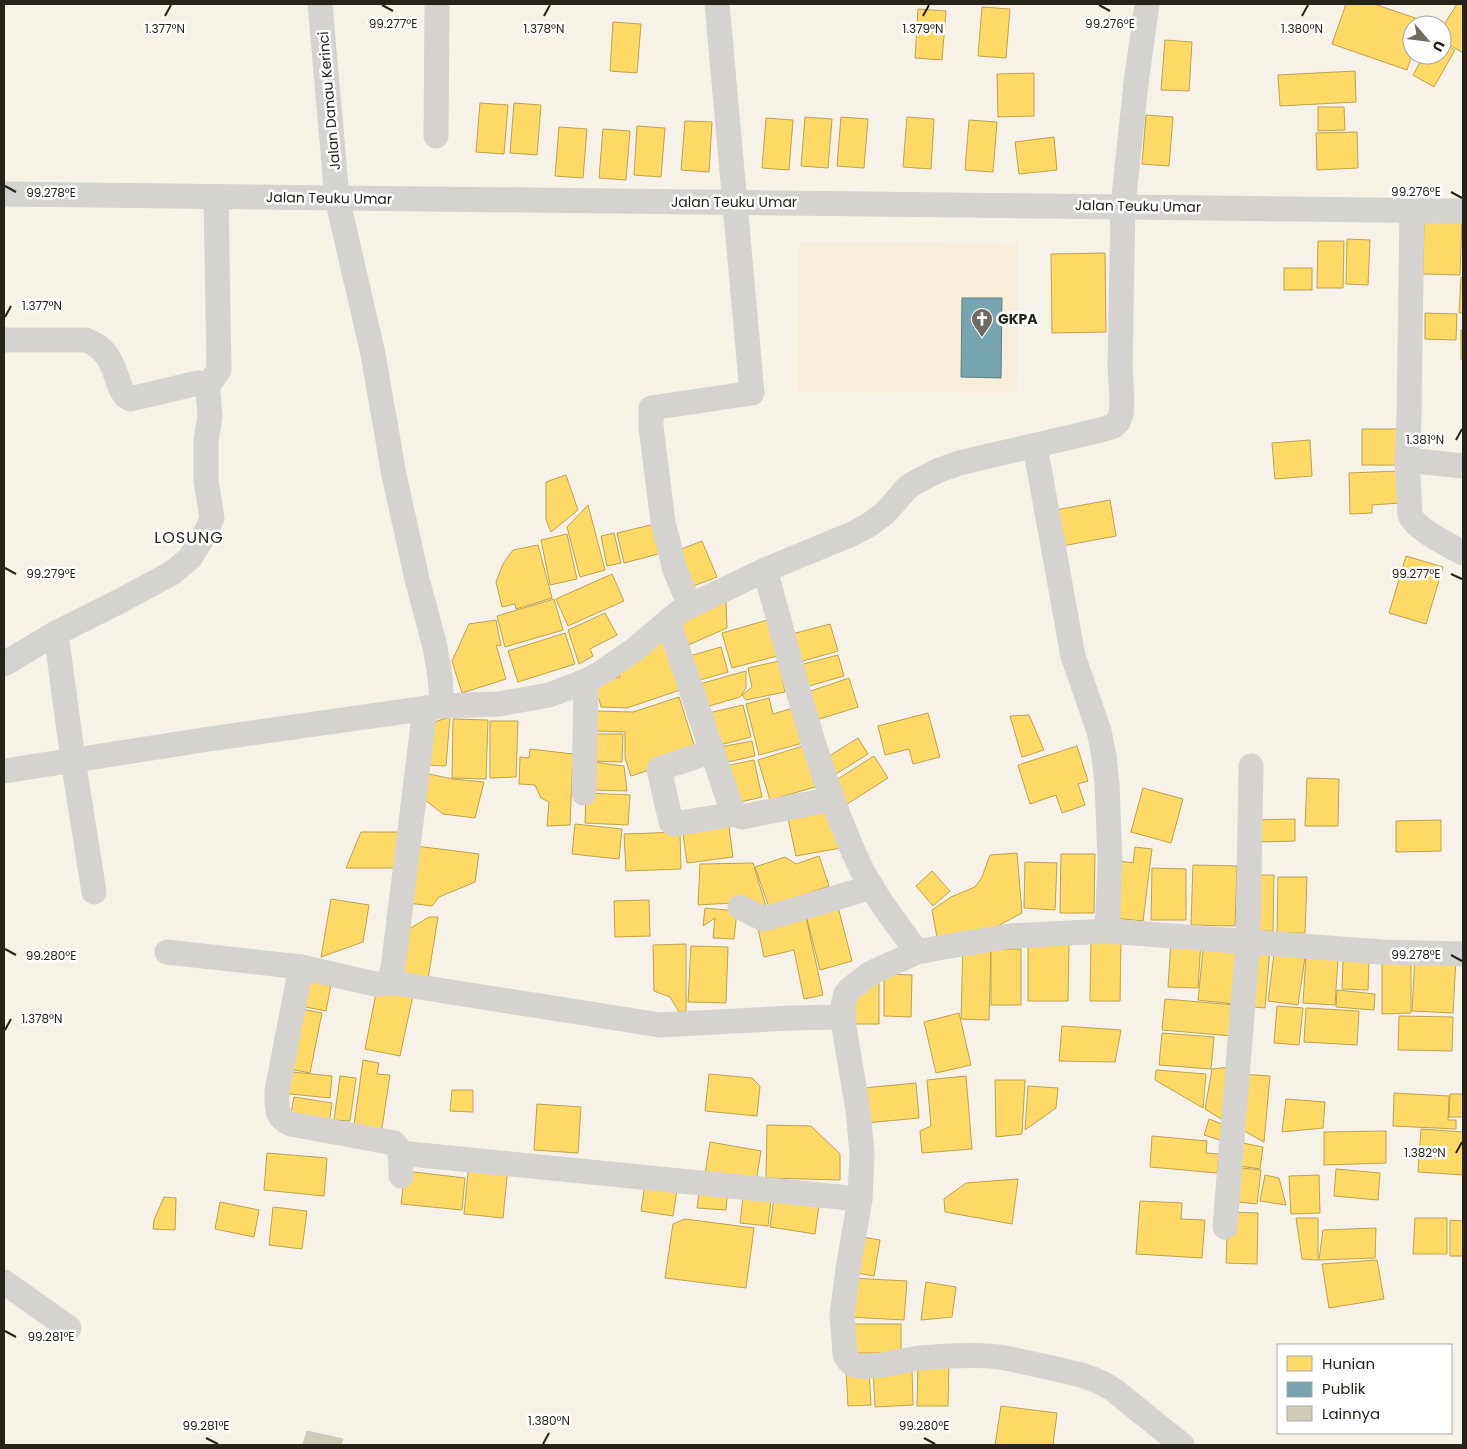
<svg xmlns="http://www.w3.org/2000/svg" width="1467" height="1449" font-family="Poppins,sans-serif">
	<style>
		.built { fill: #f6eed9 }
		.homes { fill: #ffd966; stroke: #bea250 }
		.public { fill: #76a5af; stroke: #5e7e83 }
		.building { fill: #d0cdb7; stroke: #cdcac2 }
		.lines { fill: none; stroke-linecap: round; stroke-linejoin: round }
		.minor { stroke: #d5d3d0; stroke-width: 25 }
		.ticks { fill: none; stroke: #26231b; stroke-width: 2 }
		.labels { text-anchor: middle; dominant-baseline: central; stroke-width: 5; stroke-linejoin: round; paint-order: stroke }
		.street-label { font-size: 14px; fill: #26231b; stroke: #fff }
		.poi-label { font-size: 14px; font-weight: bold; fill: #26231b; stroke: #fff; text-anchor: start }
		.quarter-label { font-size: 16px; letter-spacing: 1px; fill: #26231b; stroke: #fff }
		.ticks-label { font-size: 12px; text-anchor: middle; fill: #26231b; stroke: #fff; stroke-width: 5; stroke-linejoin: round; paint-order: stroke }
	</style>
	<rect width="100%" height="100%" fill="#f7f2e7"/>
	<polygon class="built" points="799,242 1018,243 1017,393 797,392"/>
	<g class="homes">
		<polygon points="1346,4 1374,4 1424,21 1422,25 1412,25 1412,54 1407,70 1332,44"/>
		<polygon points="1457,4 1463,4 1463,53 1442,40 1442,28"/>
		<polygon points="982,7 1010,9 1006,58 978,56"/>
		<polygon points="918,9 946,11 942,60 915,58"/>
		<polygon points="613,22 641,24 637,73 610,71"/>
		<polygon points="1165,40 1192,42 1189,91 1161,90"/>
		<polygon points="1442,43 1455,50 1434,87 1413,75 1424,55 1442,55"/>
		<polygon points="1355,71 1356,102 1280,106 1278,75"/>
		<polygon points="1034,73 1034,116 998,117 997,74"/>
		<polygon points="480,103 508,105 504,154 476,152"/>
		<polygon points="514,103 541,105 537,155 510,153"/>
		<polygon points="1318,107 1344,107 1345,130 1318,131"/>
		<polygon points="1146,115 1173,117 1169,166 1142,164"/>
		<polygon points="805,117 832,119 828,168 801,166"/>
		<polygon points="841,117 868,119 864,168 837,166"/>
		<polygon points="907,117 934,119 931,169 903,167"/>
		<polygon points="766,118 793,120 789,170 762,168"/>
		<polygon points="969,120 997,122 993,172 965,170"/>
		<polygon points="685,121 712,122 709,172 681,170"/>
		<polygon points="637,126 665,128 661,177 634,175"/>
		<polygon points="559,127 587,129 583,178 555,176"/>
		<polygon points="603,129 630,131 626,180 599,178"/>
		<polygon points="1357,132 1358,168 1317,170 1316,133"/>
		<polygon points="1054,137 1057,170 1019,174 1015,142"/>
		<polygon points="1424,221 1462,221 1460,275 1423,274"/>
		<polygon points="1347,239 1370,240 1368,285 1346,284"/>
		<polygon points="1318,241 1344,241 1343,288 1317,288"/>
		<polygon points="1105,253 1106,332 1052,333 1051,254"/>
		<rect x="1284" y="268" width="28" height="22"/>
		<polygon points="1461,277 1463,277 1463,313 1459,313"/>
		<polygon points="1425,313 1457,314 1456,340 1425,339"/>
		<rect x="1461" y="330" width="2" height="29"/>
		<rect x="1362" y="429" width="39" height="36"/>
		<polygon points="1310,440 1312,476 1275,479 1272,443"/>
		<polygon points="1399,471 1400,503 1372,505 1372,513 1350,514 1349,473"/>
		<polygon points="566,475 578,510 551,532 546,520 546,482"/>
		<polygon points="1110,500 1116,536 1062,546 1050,511"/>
		<polygon points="588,505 605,570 580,577 567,527"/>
		<polygon points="655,524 662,553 624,563 617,533"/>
		<polygon points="614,533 621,563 607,566 601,536"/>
		<polygon points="567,534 577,579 550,585 541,540"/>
		<polygon points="702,541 717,577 688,588 674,552"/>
		<polygon points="538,545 552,598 516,609 515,604 502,607 496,582 503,564 513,550"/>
		<polygon points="1406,556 1443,567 1426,624 1389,613"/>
		<polygon points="612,574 624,601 568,626 556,599"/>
		<polygon points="554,599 563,630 505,647 497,616"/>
		<polygon points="726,601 727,628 686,646 677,623"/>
		<polygon points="605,613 617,635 590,649 593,656 579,664 568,630"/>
		<polygon points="771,619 781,655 732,668 722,633"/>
		<polygon points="496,620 501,646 496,645 506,679 462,693 452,661 469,624"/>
		<polygon points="830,624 838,651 796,663 788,635"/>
		<polygon points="565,633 575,664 518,682 508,651"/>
		<polygon points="665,634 683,689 627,708 601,707 599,699 591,698 594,680 620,677 616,668"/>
		<polygon points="721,647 728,672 693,682 686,657"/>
		<polygon points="838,655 844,676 802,688 796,666"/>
		<polygon points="779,661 785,692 746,700 742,695 752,687 748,668"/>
		<polygon points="746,671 746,688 740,697 702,708 696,685"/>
		<polygon points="849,678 858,707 813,721 805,693"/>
		<polygon points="679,697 697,754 631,776 625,758 625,732 595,731 595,711 633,712"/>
		<polygon points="769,698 773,714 793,708 803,743 759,755 746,704"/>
		<polygon points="743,705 751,737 712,747 704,714"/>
		<polygon points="928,713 940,757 913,764 909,749 885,755 878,726"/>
		<polygon points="1029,715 1044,750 1022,757 1010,716"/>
		<polygon points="450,717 446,766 426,765 428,724"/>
		<polygon points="453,719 488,720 486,779 452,778"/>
		<polygon points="490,721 518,721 516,777 490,778"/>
		<polygon points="593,734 623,734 622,762 592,761"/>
		<polygon points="858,738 868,754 836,774 826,758"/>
		<polygon points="752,741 755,756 718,764 715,748"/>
		<polygon points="803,746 815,787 770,800 758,760"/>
		<polygon points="1077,746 1088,781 1078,784 1085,805 1062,813 1056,795 1030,804 1018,765"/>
		<polygon points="530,749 573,754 570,825 547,826 549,802 541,798 535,785 519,784 520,757 529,758"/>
		<polygon points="874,756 888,778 847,804 833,782"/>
		<polygon points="754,760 762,797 732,804 721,767"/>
		<polygon points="593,762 624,766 627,791 592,790"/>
		<polygon points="424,773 453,779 484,782 475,818 443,814 420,796"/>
		<polygon points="1307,778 1339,779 1338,826 1305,826"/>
		<polygon points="1143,788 1183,799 1171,843 1131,832"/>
		<polygon points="586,793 630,795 628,825 585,823"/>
		<polygon points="833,805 841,848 796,856 787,814"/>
		<polygon points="1295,819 1295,841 1257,842 1256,820"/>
		<polygon points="728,820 733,857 687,863 682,827"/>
		<polygon points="1441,820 1441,851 1396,852 1396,821"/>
		<polygon points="575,824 622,829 619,859 572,854"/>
		<polygon points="361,832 401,832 402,868 346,868"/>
		<polygon points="680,832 681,869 626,871 624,834"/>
		<polygon points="416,846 479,854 475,882 439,897 432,906 408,903"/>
		<polygon points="1135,847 1152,849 1143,921 1113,918 1120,861 1133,863"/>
		<polygon points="1017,853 1022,913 992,929 937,937 932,910 951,897 975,887 982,877 990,855"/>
		<polygon points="1061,854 1095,854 1094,913 1060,913"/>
		<polygon points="819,856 829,886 769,907 755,867 785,857 796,864"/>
		<polygon points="1025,862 1057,863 1055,910 1024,908"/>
		<polygon points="753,863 768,913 732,903 698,905 700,864"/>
		<polygon points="1193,865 1237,866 1235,926 1191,925"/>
		<polygon points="1152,868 1186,869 1186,920 1151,920"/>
		<polygon points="932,871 950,891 933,906 916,886"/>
		<polygon points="1254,875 1274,875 1273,931 1252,931"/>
		<polygon points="1278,877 1307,877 1305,933 1277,933"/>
		<polygon points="331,899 369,905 363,942 321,957"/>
		<polygon points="649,900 650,936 615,937 614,901"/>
		<polygon points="838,907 852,961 820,970 806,915"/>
		<polygon points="705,908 737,911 734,939 713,938 715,918 703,926"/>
		<polygon points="429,917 438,917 427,985 396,979 404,932"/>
		<polygon points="806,917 823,995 804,999 794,950 764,957 758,928"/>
		<polygon points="1091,939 1121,940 1120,1001 1090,1001"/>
		<polygon points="1171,940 1201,941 1198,988 1168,987"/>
		<polygon points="1204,941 1241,945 1235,1004 1198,1000"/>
		<polygon points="1028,942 1069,942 1068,1001 1028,1001"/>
		<polygon points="686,944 686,1011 679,1012 670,997 654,991 653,945"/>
		<polygon points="963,945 991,945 989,1020 961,1019"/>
		<polygon points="691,946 728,947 726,1003 688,1002"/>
		<polygon points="1275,946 1306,950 1298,1005 1268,1001"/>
		<polygon points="1249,947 1270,949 1265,1008 1244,1006"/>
		<rect x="991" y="949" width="30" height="56"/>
		<polygon points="1306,956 1338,958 1335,1005 1303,1003"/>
		<polygon points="1415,956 1456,958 1453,1013 1412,1011"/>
		<polygon points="1382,958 1411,958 1411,1013 1382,1014"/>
		<polygon points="1343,960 1369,961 1368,990 1342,989"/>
		<polygon points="884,974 912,975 911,1017 884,1016"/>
		<polygon points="311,975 332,979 326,1011 295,1005"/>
		<polygon points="879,981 879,1024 851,1024 851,992"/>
		<polygon points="377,988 413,995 400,1056 365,1049"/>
		<polygon points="1337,990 1375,994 1374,1010 1336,1007"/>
		<polygon points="1165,999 1235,1005 1232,1036 1162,1030"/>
		<polygon points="1277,1006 1303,1008 1299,1045 1274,1043"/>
		<polygon points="297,1008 322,1013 310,1073 285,1068"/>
		<polygon points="1306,1008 1359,1011 1357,1045 1304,1042"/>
		<polygon points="959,1013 971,1065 936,1073 924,1022"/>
		<polygon points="1399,1016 1453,1017 1452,1051 1398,1050"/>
		<polygon points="1062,1026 1121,1030 1115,1062 1059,1061"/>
		<polygon points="1162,1033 1214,1037 1211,1069 1159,1065"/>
		<polygon points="363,1060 379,1063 377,1074 390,1075 381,1134 354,1125"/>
		<polygon points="1231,1067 1226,1122 1205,1109 1212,1069"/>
		<polygon points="1156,1070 1206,1074 1203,1108 1155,1080"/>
		<polygon points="283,1071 332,1076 330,1098 281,1093"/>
		<polygon points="709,1074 752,1078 760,1086 757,1116 705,1111"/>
		<polygon points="1240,1074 1270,1076 1264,1142 1235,1126"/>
		<polygon points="340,1076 356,1078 350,1121 334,1120"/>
		<polygon points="966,1076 972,1149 922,1153 920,1131 931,1126 927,1080"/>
		<polygon points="995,1080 1025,1080 1022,1134 996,1137"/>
		<polygon points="916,1083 919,1118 866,1123 863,1088"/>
		<polygon points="1028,1086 1058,1088 1056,1108 1025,1130"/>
		<polygon points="452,1090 473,1090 473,1112 450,1111"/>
		<polygon points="1394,1093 1449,1096 1448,1120 1456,1120 1456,1129 1393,1126"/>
		<polygon points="1450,1094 1463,1094 1463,1117 1449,1117"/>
		<polygon points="294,1097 332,1103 329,1124 290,1118"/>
		<polygon points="1286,1099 1325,1102 1323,1128 1282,1132"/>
		<polygon points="537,1104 581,1107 578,1153 534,1150"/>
		<polygon points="1209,1119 1227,1126 1223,1141 1204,1135"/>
		<polygon points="767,1125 811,1126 840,1154 840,1180 766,1178"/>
		<polygon points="1421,1129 1463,1132 1463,1175 1418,1172"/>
		<polygon points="1386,1131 1386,1163 1324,1165 1324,1132"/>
		<polygon points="1152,1136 1207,1141 1206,1153 1219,1154 1217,1173 1150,1167"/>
		<polygon points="710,1142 761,1151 756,1182 705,1174"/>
		<polygon points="1237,1142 1263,1147 1260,1169 1233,1165"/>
		<polygon points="267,1153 327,1158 324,1196 264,1190"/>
		<polygon points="469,1163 508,1167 503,1218 464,1214"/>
		<polygon points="1232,1167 1261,1170 1257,1204 1228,1201"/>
		<polygon points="1336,1169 1380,1173 1378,1200 1334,1196"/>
		<polygon points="405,1171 465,1178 462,1210 401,1204"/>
		<polygon points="1265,1175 1279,1178 1286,1205 1260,1201"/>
		<polygon points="1319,1175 1320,1213 1291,1214 1289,1176"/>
		<polygon points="646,1178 678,1183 673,1216 641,1211"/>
		<polygon points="1018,1179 1012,1224 945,1212 944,1199 966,1183"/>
		<polygon points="700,1184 728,1187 726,1210 697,1208"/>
		<polygon points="744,1189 772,1193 768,1226 740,1223"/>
		<polygon points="775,1191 820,1198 815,1234 770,1227"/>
		<polygon points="164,1197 176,1198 175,1230 153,1229 154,1220"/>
		<polygon points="1140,1201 1182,1203 1181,1219 1205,1220 1202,1258 1136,1254"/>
		<polygon points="220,1202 259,1210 254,1237 215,1229"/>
		<polygon points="273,1207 307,1211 302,1249 269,1245"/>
		<polygon points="1228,1212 1258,1213 1257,1264 1226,1263"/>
		<polygon points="1296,1218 1318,1218 1318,1260 1302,1259"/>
		<polygon points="1415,1218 1447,1218 1447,1254 1413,1254"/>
		<polygon points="685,1219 754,1228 746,1288 665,1278 673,1224"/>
		<polygon points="1450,1220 1463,1221 1463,1256 1450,1256"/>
		<polygon points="1376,1228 1375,1258 1319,1260 1323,1230"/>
		<polygon points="857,1236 880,1240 874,1276 851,1272"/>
		<polygon points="1377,1260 1384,1299 1329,1308 1322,1264"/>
		<polygon points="851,1278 907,1281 904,1320 849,1317"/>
		<polygon points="926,1282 956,1287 952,1317 921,1320"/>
		<rect x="848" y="1324" width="53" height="29"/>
		<polygon points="918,1364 949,1364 948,1406 917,1406"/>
		<polygon points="912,1367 913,1405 875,1407 873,1368"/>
		<polygon points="846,1370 869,1372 871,1405 848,1406"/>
		<polygon points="1001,1406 1057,1413 1053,1445 995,1445"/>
	</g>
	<polygon class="public" points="962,298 1002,298 1001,378 961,377"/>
	<polygon class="building" points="307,1431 343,1439 341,1445 303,1445"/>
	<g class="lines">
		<g class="minor">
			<polyline points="320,4 337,198 373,354 394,475 417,579 435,647 440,676 442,706"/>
			<polyline points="436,136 437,4"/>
			<polyline points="4,194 1463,211"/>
			<path d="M1412,210l-3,207 -2,43 3,55c6,15 39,30 53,38"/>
			<path d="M4,340h81c36,11 28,52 45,59l68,-16 6,3 4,6 2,24 -4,25v40l6,37 -5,12 -17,28 -18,15 -50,27 -66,33 -52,31"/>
			<polyline points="206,388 219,370 216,197"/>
			<polyline points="1035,446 1073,656 1099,731 1104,756 1107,784 1110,859 1107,931"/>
			<polyline points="1407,460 1463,466"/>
			<path d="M765,570c28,98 51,203 95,296 15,31 37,58 57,86"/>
			<polyline points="690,606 675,570 663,522 651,427 651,408 752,393 717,4"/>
			<polyline points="668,621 730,804 735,814 742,817 832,799"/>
			<polyline points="56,633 73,760 94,892"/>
			<polyline points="712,751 659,769 671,822 674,824 735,814"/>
			<polyline points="4,771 203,740 442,706 499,704 549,695 586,681 599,674 634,650 679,612 690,606 765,570 852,534 869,525 885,513 907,488 914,483 937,471 959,463 1101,430 1114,426 1118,422 1121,414 1122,401 1120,366 1123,206 1136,83 1147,4"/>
			<polyline points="584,793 586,681"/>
			<polyline points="740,907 764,919 872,887"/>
			<polyline points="167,952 301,967 375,984 383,984 388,982 393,969 425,708"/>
			<path d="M301,967l-24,124c0,15 -2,27 14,33l103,19c8,7 7,23 7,33"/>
			<polyline points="388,982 660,1025 790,1018 843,1017"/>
			<polyline points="400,1153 860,1199"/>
			<polyline points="1225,1227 1248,941 1251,766"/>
			<polyline points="4,1282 69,1328"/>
			<path d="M1182,1445l-67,-54c-19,-14 -41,-18 -64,-23 -17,-4 -34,-8 -52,-11 -24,-3 -56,-1 -80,1 -20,3 -41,10 -60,8 -8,-1 -11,-5 -14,-12l-3,-39 6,-46 12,-70 2,-46 -4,-43 -14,-83 -1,-22 3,-11 4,-5 21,-16 46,-21 21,-4 72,-12 97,-5 274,21 82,2"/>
		</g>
	</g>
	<path class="ticks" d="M382,5l11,6M1099,5l11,6M165,16l6,-11M544,16l6,-11M923,16l6,-11M1302,16l6,-11M5,186l11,6M1451,192l11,6M5,317l6,-11M1456,440l6,-11M5,568l11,6M1451,574l11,5M5,949l11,6M1451,955l11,6M5,1030l6,-11M1456,1153l6,-11M5,1331l11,6M206,1438l12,6M924,1438l11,6M543,1444l6,-11"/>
	<defs>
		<g id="church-pin" transform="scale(1.125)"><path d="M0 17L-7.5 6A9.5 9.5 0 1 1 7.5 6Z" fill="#6f6b62" stroke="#fff"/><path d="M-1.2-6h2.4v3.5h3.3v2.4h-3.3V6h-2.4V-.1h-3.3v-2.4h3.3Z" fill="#fff"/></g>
	</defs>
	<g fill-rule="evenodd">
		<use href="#church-pin" x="982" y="319"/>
	</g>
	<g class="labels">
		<g class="street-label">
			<text transform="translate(329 101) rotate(-95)">Jalan Danau Kerinci</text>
			<text transform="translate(329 198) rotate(1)">Jalan Teuku Umar</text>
			<text x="734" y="202">Jalan Teuku Umar</text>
			<text transform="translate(1138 206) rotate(1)">Jalan Teuku Umar</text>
		</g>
		<g class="poi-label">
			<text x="998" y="319">GKPA</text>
		</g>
		<g class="quarter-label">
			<text x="189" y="537">LOSUNG</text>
		</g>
	</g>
	<g class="ticks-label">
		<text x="393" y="28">99.277°E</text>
		<text x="1110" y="28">99.276°E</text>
		<text x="165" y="33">1.377°N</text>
		<text x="544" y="33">1.378°N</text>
		<text x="923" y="33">1.379°N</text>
		<text x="1302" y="33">1.380°N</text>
		<text x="1416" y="196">99.276°E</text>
		<text x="51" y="197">99.278°E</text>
		<text x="42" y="310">1.377°N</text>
		<text x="1425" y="444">1.381°N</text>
		<text x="1416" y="578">99.277°E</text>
		<text x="51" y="578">99.279°E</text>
		<text x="1416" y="959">99.278°E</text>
		<text x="51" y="960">99.280°E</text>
		<text x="42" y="1023">1.378°N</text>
		<text x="1425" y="1157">1.382°N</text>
		<text x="51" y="1341">99.281°E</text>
		<text x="549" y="1425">1.380°N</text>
		<text x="206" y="1430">99.281°E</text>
		<text x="924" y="1430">99.280°E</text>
	</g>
	<rect width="1467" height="1449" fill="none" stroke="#26231b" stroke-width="10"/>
	<rect x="1277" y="1344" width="175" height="90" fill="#ffffff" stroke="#a8a7a4"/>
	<rect x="1287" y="1356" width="25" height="15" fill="#ffd966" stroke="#a8a7a4"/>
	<text x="1322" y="1369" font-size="15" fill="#26231b">Hunian</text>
	<rect x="1287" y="1382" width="25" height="15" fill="#76a5af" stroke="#a8a7a4"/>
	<text x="1322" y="1394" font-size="15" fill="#26231b">Publik</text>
	<rect x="1287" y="1406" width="25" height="15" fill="#d0cdb7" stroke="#a8a7a4"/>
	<text x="1322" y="1419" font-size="15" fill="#26231b">Lainnya</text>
	<g transform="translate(1427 40) rotate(118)"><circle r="24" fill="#ffffff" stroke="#a8a7a4"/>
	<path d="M0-4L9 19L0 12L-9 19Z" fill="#6f6b62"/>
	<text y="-8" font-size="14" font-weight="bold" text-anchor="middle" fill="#26231b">U</text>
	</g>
</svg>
